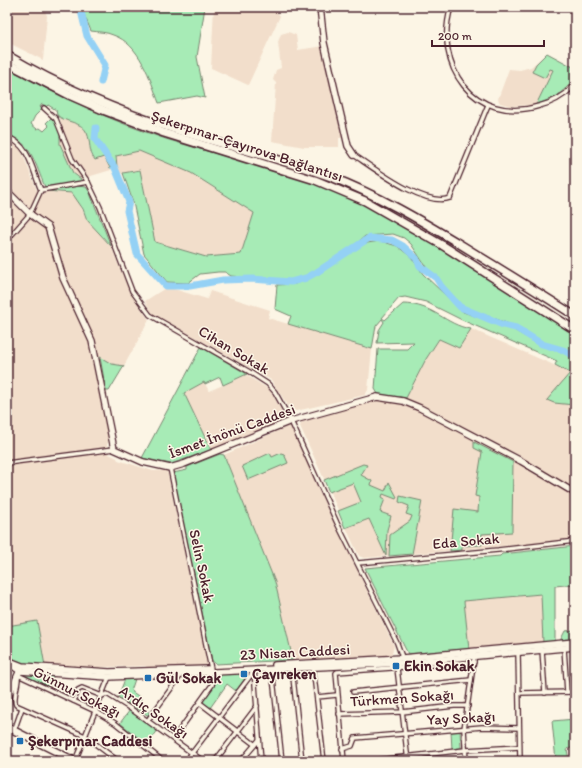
<svg xmlns="http://www.w3.org/2000/svg" width="582" height="768" font-family="Itim,sans-serif">
	<style>
		.built { fill: #f2decb }
		.green { fill: #a7ebb6; stroke: #788570 }
		.lines { fill: none; stroke-linecap: round; stroke-linejoin: round }
		.river { stroke: #94d1f5; stroke-width: 7 }
		.street-casing { stroke: #4a1f2b; stroke-width: 6 }
		.secondary-casing { stroke: #4a1f2b; stroke-width: 8 }
		.primary-casing { stroke: #4a1f2b; stroke-width: 9 }
		.highway-casing { stroke: #4a1f2b; stroke-width: 10 }
		.street { stroke: #fcf5e5; stroke-width: 3.5 }
		.secondary { stroke: #fcf5e5; stroke-width: 5.5 }
		.primary { stroke: #fcf5e5; stroke-width: 6 }
		.highway { stroke: #fcf5e5; stroke-width: 7 }
		.poi-dot { fill: #1f6fb2; stroke: #fcf5e5; stroke-width: 1.5 }
		.labels { text-anchor: middle; dominant-baseline: central; stroke-width: 3; stroke-linejoin: round; paint-order: stroke }
		.street-label { font-size: 15px; fill: #4a1f2b; stroke: #fcf5e5 }
		.poi-label { font-size: 15px; font-weight: bold; fill: #4a1f2b; stroke: #fcf5e5; text-anchor: start }
	</style>
	<rect width="100%" height="100%" fill="#fcf5e5"/>
	<filter id="ink" filterUnits="userSpaceOnUse"><feTurbulence type="fractalNoise" baseFrequency=".025" numOctaves="2"/><feDisplacementMap in="SourceGraphic" scale="8" xChannelSelector="R" yChannelSelector="G"/><feConvolveMatrix kernelMatrix="1 2 1 2 8 2 1 2 1" color-interpolation-filters="sRGB"/></filter>
	<g filter="url(#ink)">
		<g class="built">
			<polygon points="7,7 44,7 47,16 43,60 7,42"/>
			<polygon points="214,7 274,7 280,16 248,85 211,68"/>
			<polygon points="288,32 296,35 298,50 323,46 343,138 339,138 339,147 304,147 272,141 276,83 273,80 276,70 281,68 278,42 281,34"/>
			<polygon points="547,53 575,68 575,80 565,91 557,96 536,105 510,106 500,103 498,99 509,69 520,70 531,67"/>
			<polygon points="60,118 77,123 87,132 91,155 95,160 104,157 111,170 81,179 73,173 60,144 62,130"/>
			<polygon points="7,139 14,142 21,150 37,191 72,193 76,197 87,220 111,246 129,291 149,320 124,366 112,364 100,357 93,358 109,440 107,445 109,454 117,458 118,460 153,471 167,470 208,666 147,669 146,666 102,667 101,668 45,666 37,621 7,626"/>
			<polygon points="139,151 191,173 254,213 241,254 206,257 155,242 140,170 119,174 116,156"/>
			<polygon points="167,287 207,299 210,291 270,310 268,318 372,349 368,390 365,395 296,411 289,407 271,380 152,313 145,301"/>
			<polygon points="471,329 570,372 554,403 574,405 575,540 364,558 359,556 300,426 302,422 377,400 402,403 472,438 406,398 426,359 439,339 459,348"/>
			<polygon points="246,375 270,390 284,415 283,420 211,450 184,393 204,382 209,391"/>
			<polygon points="291,425 326,506 394,646 391,657 293,660 275,582 224,455"/>
			<polygon points="541,594 543,643 469,649 464,601"/>
		</g>
		<g class="green">
			<path d="M81,7h124l-8,50 8,41 -8,-2 -38,7c-9,-24 -19,-59 -46,-68 -6,-3 -15,-3 -22,-4z"/>
			<polygon points="547,53 575,68 575,80 557,96 536,105 553,70 550,69 545,78 532,72 536,64"/>
			<path d="M7,67c51,29 104,54 159,72 55,17 113,30 166,52 87,35 165,93 243,144v19l-13,-6 -20,-6 -25,-15 -55,-21 -34,-36 -17,-26 -7,-6 -11,-4 -28,2c-14,13 -57,44 -76,45 -19,0 -39,-4 -58,-5l-6,-4h-7l-18,2 -12,9 -21,-1 -23,-28 -11,-52 -10,-29 17,-3 15,72 51,15 35,-3 13,-41 -63,-40 -52,-22 -23,5 1,10 -7,2 -6,-11 -9,3c-7,-9 -4,-18 -8,-27 -5,-12 -22,-10 -30,-18l-1,-5 -8,-5 -2,2 -4,-3 -2,3 2,2 -7,7 -4,8 6,5 3,-1 4,3 5,-5 -3,-3 5,-5 4,3 5,13v10l13,29 8,6v3l-36,5c-10,-23 -13,-44 -38,-53z"/>
			<polygon points="77,186 86,187 89,191 111,246 87,220 83,209 72,193 46,191"/>
			<path d="M380,241l17,5 14,11 12,17 40,38 49,17 29,17 24,7 10,7v18l-3,2 2,25 -20,-2 -7,-3 23,-27 -15,-8 2,-4 -95,-41 -36,-18 -21,-5 -6,1 -17,20 3,2 18,-16c31,0 42,21 68,25l-12,19 -20,-9 -13,20 -20,39 -28,-4 -3,-5 3,-40h29l7,-7 -37,1 2,-13 5,-8 -2,-3 -6,7 -4,23 -84,-25 3,-8 -16,-7 2,-24 18,-1 24,-10 15,-13 27,-17z"/>
			<polygon points="201,347 247,374 223,385 220,377 205,384 204,382 184,393 211,450 171,464 142,458"/>
			<polygon points="100,357 112,364 124,366 109,391 106,391"/>
			<polygon points="474,442 513,462 512,532 482,534 482,545 462,546 462,550 450,551 454,509 478,512 479,497 475,496 482,452 474,448"/>
			<polygon points="270,453 272,457 281,453 284,454 288,463 248,480 242,466"/>
			<polygon points="220,454 224,455 275,582 293,660 216,664 212,661 173,473 187,470 187,467"/>
			<polygon points="363,464 367,465 361,475 372,481 371,485 385,491 389,482 397,497 396,499 383,494 382,497 385,499 380,512 391,516 387,530 386,556 369,519 345,528 338,511 361,502 353,483 329,492 324,480"/>
			<polygon points="400,496 422,501 412,554 389,556 390,535 410,521 412,516 406,514 409,506 399,502"/>
			<polygon points="575,546 575,584 555,586 555,642 543,643 541,594 464,601 469,649 408,654 365,568 500,556 502,554"/>
			<path d="M37,621l8,45c-15,-1 -26,-2 -38,-11v-29z"/>
			<polygon points="575,630 575,639 560,641 565,631"/>
			<polygon points="245,673 247,676 236,691 227,684 210,708 202,702 222,674"/>
			<polygon points="25,674 53,676 48,687 24,676"/>
			<polygon points="125,679 135,679 131,691 141,698 139,705 150,713 149,716 118,697"/>
			<polygon points="130,710 158,730 147,745 120,723"/>
			<polygon points="575,719 575,747 567,749 569,761 556,761 552,721"/>
			<polygon points="460,731 461,748 452,749 451,732"/>
		</g>
		<g class="lines">
			<g class="river">
				<polyline points="80,7 87,36 105,65 101,82"/>
				<polyline points="96,128 95,139 115,168 129,202 127,211 137,254 166,286 190,286 223,280 252,279 291,282 306,278 317,272 369,238 392,240 403,246 416,258 420,266 436,278 441,286 460,307 503,325 516,328 542,344 563,350 575,356"/>
			</g>
			<g class="street-casing">
				<g id="street">
					<path d="M451,7c-18,59 23,118 88,99 13,-3 24,-9 34,-19"/>
					<polyline points="44,108 56,119 72,159 88,182"/>
					<path d="M7,137c23,8 25,33 34,53"/>
					<path d="M354,155c21,14 72,53 96,43l38,-93"/>
					<polyline points="7,240 30,214 41,190 88,182 100,207 132,291 150,315 248,371 268,384 275,392 291,421 337,523 397,643 403,660"/>
					<polyline points="7,463 114,449"/>
					<polyline points="170,468 211,669"/>
					<polyline points="358,563 498,550 575,541"/>
					<polyline points="564,648 567,692"/>
					<polyline points="542,650 545,693"/>
					<polyline points="518,652 520,761"/>
					<polyline points="313,667 324,761"/>
					<polyline points="292,668 302,761"/>
					<polyline points="397,668 408,761"/>
					<polyline points="272,669 282,761"/>
					<polyline points="254,671 261,761"/>
					<polyline points="18,675 95,711 115,723 163,761"/>
					<path d="M18,676c1,9 -6,22 -2,29l69,31 33,25"/>
					<polyline points="353,692 471,680"/>
					<polyline points="519,693 575,692"/>
					<polyline points="317,697 337,695"/>
					<polyline points="74,701 78,690 82,688 102,696 107,694 131,709 203,761"/>
					<polyline points="200,703 254,744"/>
					<polyline points="339,714 402,712 454,706 468,706"/>
					<polyline points="148,720 181,675"/>
					<polyline points="14,731 22,708"/>
					<polyline points="173,739 212,685 215,672"/>
					<polyline points="342,749 352,746 355,738 482,727 519,728"/>
					<polyline points="75,761 109,677"/>
					<polyline points="186,761 254,671"/>
					<polyline points="215,761 257,706"/>
					<polyline points="241,761 259,740"/>
					<polyline points="344,761 336,673 337,672 474,662"/>
					<polyline points="369,761 465,750 519,747"/>
					<polyline points="466,761 464,729 474,660"/>
				</g>
			</g>
			<g class="secondary-casing">
				<g id="secondary">
					<polyline points="320,7 324,43 348,146 354,155"/>
					<polyline points="572,88 575,87"/>
					<polyline points="7,191 30,214 48,227 63,278 92,341 114,449 143,462 170,468 184,464 291,421 377,397 403,401 420,408 521,461 575,493"/>
					<polyline points="7,662 20,671 109,677 403,663 575,647"/>
					<polyline points="12,662 22,666 109,672 208,669"/>
					<polyline points="275,665 402,658 575,642"/>
					<polyline points="7,699 21,668"/>
				</g>
			</g>
			<g class="primary-casing">
				<polyline id="primary" points="7,727 75,761"/>
			</g>
			<g class="highway-casing">
				<g id="highway">
					<path d="M7,55c54,32 113,57 173,76 50,16 102,28 151,46 47,18 89,43 132,69 37,23 75,46 112,70"/>
					<polyline points="7,63 69,95 103,110 164,133 315,180 365,201 442,245 575,330"/>
				</g>
			</g>
			<use href="#street" class="street"/>
			<use href="#secondary" class="secondary"/>
			<use href="#primary" class="primary"/>
			<use href="#highway" class="highway"/>
		</g>
	</g>
	<g class="poi-dot">
		<rect x="392" y="662" width="8" height="8" rx="2"/>
		<rect x="240" y="670" width="8" height="8" rx="2"/>
		<rect x="144" y="674" width="8" height="8" rx="2"/>
		<rect x="16" y="737" width="8" height="8" rx="2"/>
	</g>
	<g class="labels">
		<g class="street-label">
			<text transform="translate(247 146) rotate(18)">Şekerpınar-Çayırova Bağlantısı</text>
			<text transform="translate(234 350) rotate(31)">Cihan Sokak</text>
			<text transform="translate(232 431) rotate(-20)">İsmet İnönü Caddesi</text>
			<text transform="translate(466 541) rotate(-5)">Eda Sokak</text>
			<text transform="translate(202 566) rotate(78)">Selin Sokak</text>
			<text transform="translate(295 652) rotate(-3)">23 Nisan Caddesi</text>
			<text transform="translate(77 692) rotate(27)">Günnur Sokağı</text>
			<text transform="translate(402 698) rotate(-4)">Türkmen Sokağı</text>
			<text transform="translate(154 712) rotate(35)">Ardıç Sokağı</text>
			<text transform="translate(461 718) rotate(-3)">Yay Sokağı</text>
		</g>
		<g class="poi-label">
			<text x="404" y="666">Ekin Sokak</text>
			<text x="252" y="674">Çayıreken</text>
			<text x="156" y="678">Gül Sokak</text>
			<text x="28" y="741">Şekerpınar Caddesi</text>
		</g>
	</g>
	<rect width="582" height="768" fill="none" stroke="#fcf5e5" stroke-width="24"/>
	<rect x="12" y="12" width="558" height="744" fill="none" stroke="#4a1f2b" stroke-width="1.5" filter="url(#ink)"/>
	<path d="M432 40v6h112v-6" fill="none" stroke="#4a1f2b" stroke-width="2"/>
	<text x="438" y="40" font-size="12" fill="#4a1f2b" stroke="#fcf5e5" stroke-width="3" paint-order="stroke">200 m</text>
</svg>
